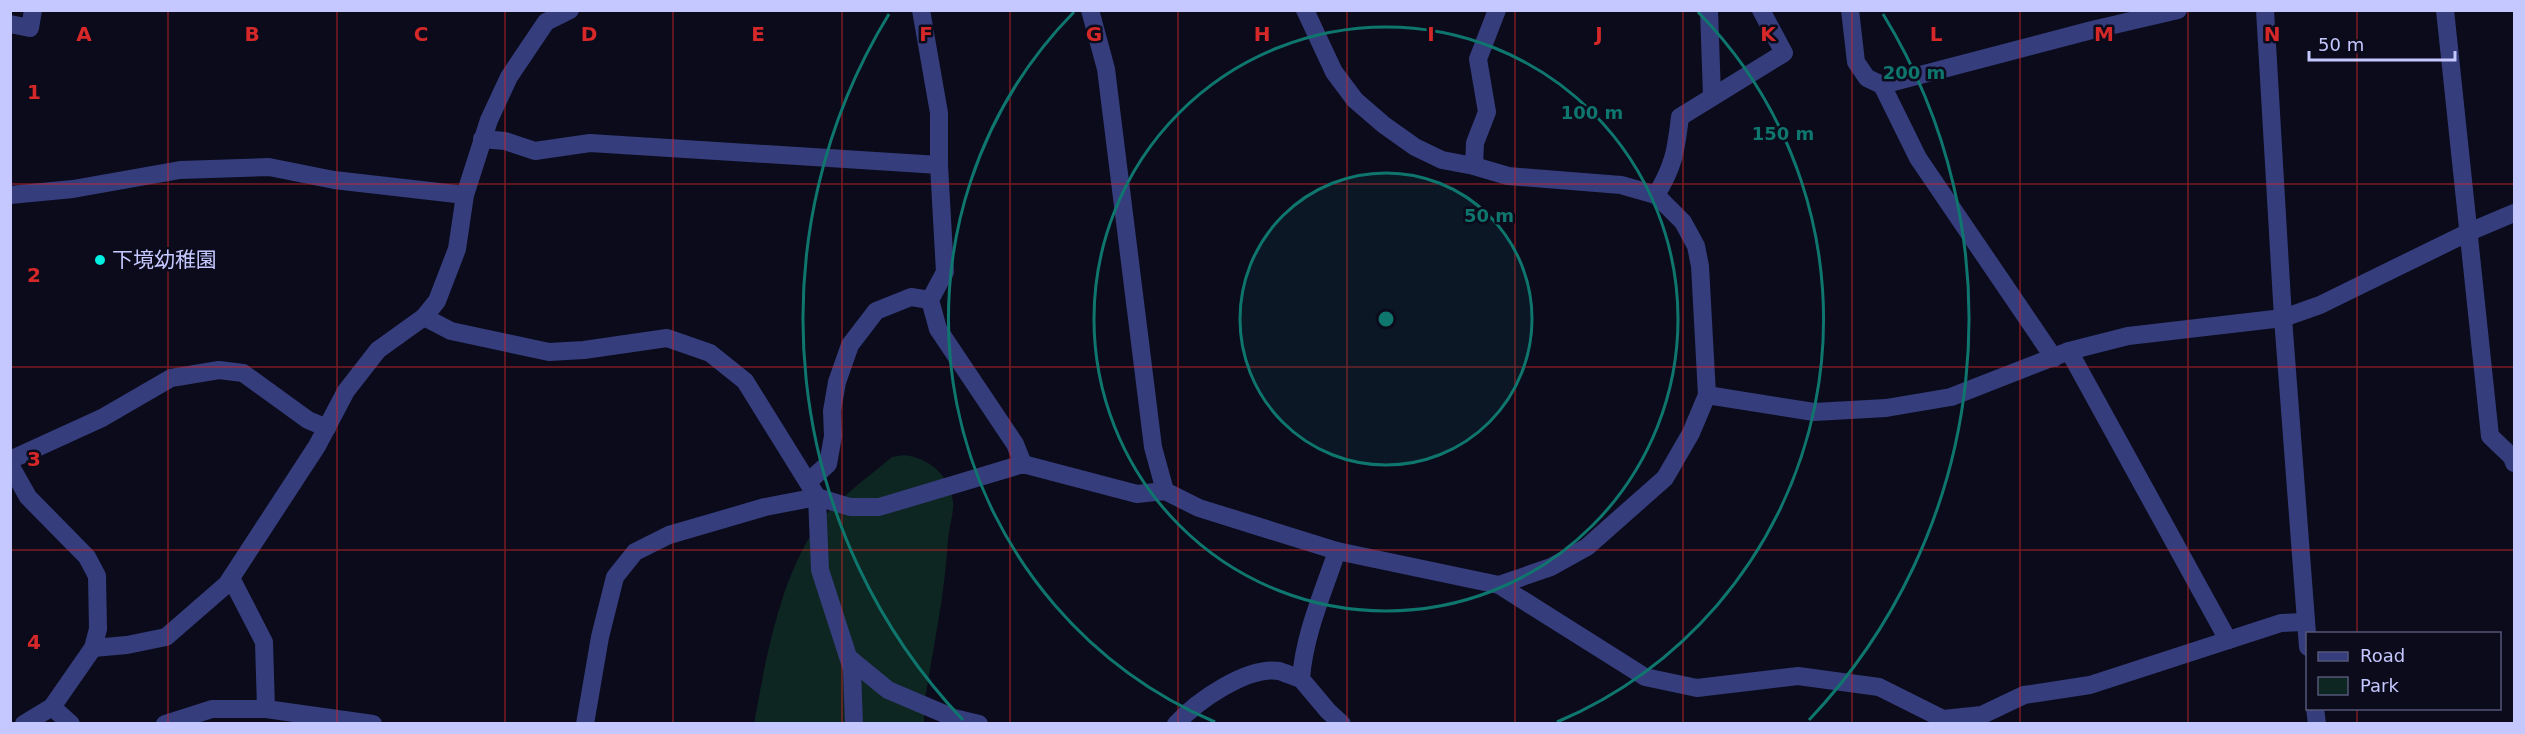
<svg xmlns="http://www.w3.org/2000/svg" width="2525" height="734" font-family="'DejaVu Sans','Noto Sans JP',sans-serif">
	<style>
		.green { fill: #0e2621 }
		.lines { fill: none; stroke-linecap: round; stroke-linejoin: round }
		.minor { stroke: #353d7c; stroke-width: 18 }
		.grid { fill: none; stroke: #d62828; stroke-width: 1.5; stroke-opacity: 0.55 }
		.ring { fill: none; stroke: #0f766e; stroke-width: 3 }
		.poi-dot { fill: #00f0e2; stroke: #0b0b1c; stroke-width: 2 }
		.labels { text-anchor: middle; dominant-baseline: central; stroke-width: 5; stroke-linejoin: round; paint-order: stroke }
		.poi-label { font-size: 21px; fill: #c5c8ff; stroke: #0b0b1c; text-anchor: start }
		.grid-label { font-size: 20px; text-anchor: middle; font-weight: bold; fill: #d62828; stroke: #0b0b1c; stroke-width: 5; stroke-linejoin: round; paint-order: stroke }
		.centre { fill: #0f766e; stroke: #0b0b1c; stroke-width: 3 }
		.ring-label { font-size: 18px; text-anchor: middle; font-weight: bold; fill: #0f766e; stroke: #0b0b1c; stroke-width: 5; stroke-linejoin: round; paint-order: stroke }
	</style>
	<rect width="100%" height="100%" fill="#0b0b1c"/>
	<path class="green" d="M904,455c25,3 46,20 49,47 1,12 -4,25 -5,37 -3,55 -15,110 -24,165v19l-170,1c12,-66 27,-154 69,-206 16,-20 49,-44 69,-61z"/>
	<g class="lines">
		<g class="minor">
			<polyline points="921,10 939,113 939,165 945,272 930,300 938,329 1015,444 1023,464"/>
			<polyline points="1090,10 1106,69 1153,447 1165,491"/>
			<polyline points="1305,10 1334,72 1355,100 1384,125 1415,147 1442,160 1474,166 1508,176 1621,185 1656,195 1683,222 1696,246 1700,266 1707,395 1691,433 1665,478 1587,547 1551,567 1499,585"/>
			<polyline points="1709,10 1712,96"/>
			<polyline points="1850,10 1856,62 1867,78 1882,85 2092,30 2178,10"/>
			<polyline points="2265,10 2283,318 2308,647"/>
			<polyline points="2445,10 2490,436 2512,457 2514,463"/>
			<polyline points="10,24 30,28 33,10"/>
			<polyline points="1882,85 1918,158 2054,358"/>
			<polyline points="482,139 505,141 535,151 590,143 939,165"/>
			<polyline points="1474,166 1475,143 1487,112 1478,59 1497,10"/>
			<polyline points="10,195 73,189 180,170 269,167 334,180 465,195"/>
			<path d="M1656,195c18,-29 20,-45 24,-78l104,-64 -23,-43"/>
			<polyline points="424,317 451,331 549,352 584,350 667,338 710,353 745,381 817,497 820,570 852,669 854,724"/>
			<polyline points="2069,351 2228,640"/>
			<polyline points="1707,395 1814,412 1886,408 1951,397 2069,351 2128,336 2283,318 2320,305 2469,232 2514,213"/>
			<polyline points="10,460 102,418 171,378 219,370 243,373 308,420 327,428"/>
			<polyline points="10,465 28,497 87,557 97,576 98,629 93,648 52,707 24,724"/>
			<polyline points="808,482 828,464 833,436 832,411 837,382 850,345 876,311 911,297 930,300"/>
			<path d="M1337,551c-14,42 -33,84 -36,128l27,32 14,13"/>
			<polyline points="231,578 264,642 266,709"/>
			<polyline points="93,648 127,645 166,637 227,584 317,446 346,391 378,350 424,317 437,301 457,249 465,195 489,120 509,77 546,22 570,10"/>
			<polyline points="849,658 888,690 954,718 979,724"/>
			<polyline points="52,707 71,724"/>
			<polyline points="2315,708 2317,724"/>
			<polyline points="165,724 212,709 266,709 373,724"/>
			<polyline points="585,724 600,637 615,577 635,552 669,535 765,507 817,497 850,507 879,507 1023,464 1137,494 1165,491 1199,508 1337,551 1499,585 1645,677 1697,688 1798,676 1879,687 1943,719 1982,715 2024,695 2090,685 2281,623 2304,622"/>
			<path d="M1176,724c21,-23 71,-58 103,-53 7,2 15,6 22,8"/>
		</g>
	</g>
	<path class="grid" d="M168,10v714M337,10v714M505,10v714M673,10v714M842,10v714M1010,10v714M1178,10v714M1347,10v714M1515,10v714M1683,10v714M1852,10v714M2020,10v714M2188,10v714M2357,10v624M10,184h2504M10,367h2504M10,550h2504M2357,708v16"/>
	<circle cx="1386" cy="319" r="146" fill="#0f766e" fill-opacity=".12"/>
	<g class="ring">
		<circle cx="1386" cy="319" r="146"/>
		<circle cx="1386" cy="319" r="292"/>
		<path d="M1215 722A438 438 0 0 1 1074 12M1698 12A438 438 0 0 1 1557 722"/>
		<path d="M963 720A583 583 0 0 1 889 14M1883 14A583 583 0 0 1 1809 720"/>
	</g>
	<circle class="poi-dot" cx="100" cy="260" r="6"/>
	<g class="labels">
		<g class="poi-label">
			<text x="112" y="260">下境幼稚園</text>
		</g>
	</g>
	<g class="grid-label">
		<text x="84" y="41">A</text>
		<text x="252" y="41">B</text>
		<text x="421" y="41">C</text>
		<text x="589" y="41">D</text>
		<text x="758" y="41">E</text>
		<text x="926" y="41">F</text>
		<text x="1094" y="41">G</text>
		<text x="1262" y="41">H</text>
		<text x="1431" y="41">I</text>
		<text x="1599" y="41">J</text>
		<text x="1768" y="41">K</text>
		<text x="1936" y="41">L</text>
		<text x="2104" y="41">M</text>
		<text x="2272" y="41">N</text>
		<text x="34" y="99">1</text>
		<text x="34" y="282">2</text>
		<text x="34" y="466">3</text>
		<text x="34" y="649">4</text>
	</g>
	<circle cx="1386" cy="319" r="9" class="centre"/>
	<g class="ring-label">
		<text x="1914" y="79">200 m</text>
		<text x="1592" y="119">100 m</text>
		<text x="1783" y="140">150 m</text>
		<text x="1489" y="222">50 m</text>
	</g>
	<rect width="2525" height="734" fill="none" stroke="#c5c8ff" stroke-width="24"/>
	<rect x="2306" y="632" width="195" height="78" fill="#0b0b1c" stroke="#555777" stroke-width="1.5"/>
	<rect x="2318" y="652" width="30" height="9" fill="#353d7c" stroke="#555777" stroke-width="1.5"/>
	<text x="2360" y="662" font-size="18" fill="#c5c8ff">Road</text>
	<rect x="2318" y="677" width="30" height="18" fill="#0e2621" stroke="#555777" stroke-width="1.5"/>
	<text x="2360" y="692" font-size="18" fill="#c5c8ff">Park</text>
	<path d="M2309 51v9h146v-9" fill="none" stroke="#c5c8ff" stroke-width="3"/>
	<text x="2318" y="51" font-size="18" fill="#c5c8ff" stroke="#0b0b1c" stroke-width="4.5" paint-order="stroke">50 m</text>
</svg>
